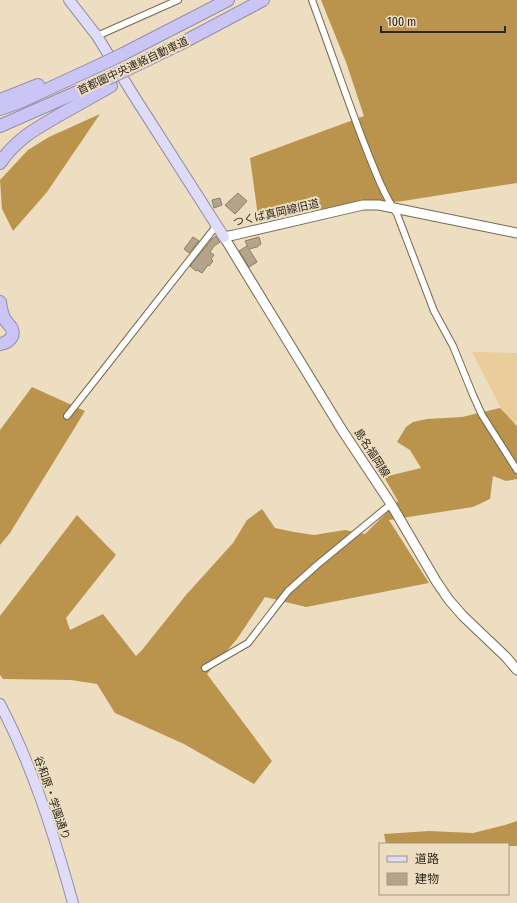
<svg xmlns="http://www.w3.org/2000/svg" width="517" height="903" font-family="'Fira Sans Condensed','Noto Sans JP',sans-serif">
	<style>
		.green { fill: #eacd9a }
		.forest { fill: #ba944c }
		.building { fill: #b3a48a; stroke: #8c7e65 }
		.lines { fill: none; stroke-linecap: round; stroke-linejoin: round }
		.street-casing { stroke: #76684f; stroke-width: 8 }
		.secondary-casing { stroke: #76684f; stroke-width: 11 }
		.primary-casing { stroke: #938ea9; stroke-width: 12 }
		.highway-casing { stroke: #938ea9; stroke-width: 14 }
		.street { stroke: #fff; stroke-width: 6 }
		.secondary { stroke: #fff; stroke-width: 9 }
		.primary { stroke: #dfdcf8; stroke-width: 10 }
		.highway { stroke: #cac5f4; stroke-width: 12 }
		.highway-bridge-casing { stroke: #938ea9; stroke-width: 14; stroke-linecap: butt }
		.highway-bridge { stroke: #cac5f4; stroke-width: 12 }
		.labels { text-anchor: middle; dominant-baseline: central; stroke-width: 4; stroke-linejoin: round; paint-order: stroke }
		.street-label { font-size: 11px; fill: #2d271d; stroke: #eddec2 }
	</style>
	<rect width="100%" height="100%" fill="#eddec2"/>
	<polygon class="green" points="472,352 517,353 517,422 507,420"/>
	<g class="forest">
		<polygon points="321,0 517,0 517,183 403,201 258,216 250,158 364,116 346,62"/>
		<polygon points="100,114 47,192 13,231 2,209 0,180 28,150 49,137"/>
		<polygon points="32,387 85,411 10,533 0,545 0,430"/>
		<polygon points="500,408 517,426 517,479 506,481 493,476 490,499 473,507 389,520 429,583 306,607 265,597 237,639 207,674 272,761 254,784 184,744 115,713 97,684 71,680 3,679 0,675 0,616 77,515 116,555 66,618 70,630 103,614 136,656 142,650 186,595 233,543 247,520 262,509 275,528 294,532 314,535 345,530 365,534 398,501 384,477 421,468 410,450 397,442 406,427 413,422 427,419 462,417"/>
		<polygon points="517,821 517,846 508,846 508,844 386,844 384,834 429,831 473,833 505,825"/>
	</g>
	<g class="building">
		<polygon points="238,193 247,201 235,214 225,205"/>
		<polygon points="220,198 222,205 214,208 212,200"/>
		<polygon points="216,236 220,242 214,246 210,252 214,255 211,259 213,261 209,266 208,265 202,273 197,270 196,271 190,266 212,239"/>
		<polygon points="193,237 199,241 189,253 184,249"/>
		<polygon points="259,237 261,244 257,247 249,249 257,262 249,267 239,251 247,246 248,247 245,241"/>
	</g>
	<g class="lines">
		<g class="street-casing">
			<g id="street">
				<path d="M312,0c17,46 33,93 50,138 10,25 20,54 35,76l37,97 19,35 20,49 9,20 35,55"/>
				<polyline points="97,36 178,0"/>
				<polyline points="67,416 217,225"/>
				<polyline points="205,668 248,643 288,591 317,565 391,504"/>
			</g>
		</g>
		<g class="secondary-casing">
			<polyline id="secondary" points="517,233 379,205 363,205 234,235 224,237 342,430 391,504 436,581 449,600 463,616 506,657 517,670"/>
		</g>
		<g class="primary-casing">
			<g id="primary">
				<polyline points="69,0 97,36 134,96 224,237"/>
				<path d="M0,704c33,63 54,131 73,199"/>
			</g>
		</g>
		<g class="highway-casing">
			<g id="highway">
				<polyline points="123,54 228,0"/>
				<polyline points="130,68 180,44 263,0"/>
				<polyline points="0,100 38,85"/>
				<polyline points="0,109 20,102 100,65"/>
				<polyline points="0,126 107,79"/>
				<path d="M0,163c17,-25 37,-35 63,-50 16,-9 32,-18 48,-27"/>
				<path d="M0,302c1,7 2,14 6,19 2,3 5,5 6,8 3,9 -5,14 -12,15"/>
			</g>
		</g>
		<use href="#street" class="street"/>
		<use href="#secondary" class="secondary"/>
		<use href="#primary" class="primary"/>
		<use href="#highway" class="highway"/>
		<g class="highway-bridge-casing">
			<g id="highway-bridge">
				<polyline points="100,65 123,54"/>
				<polyline points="107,79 130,68"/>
			</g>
		</g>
		<use href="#highway-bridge" class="highway-bridge"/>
	</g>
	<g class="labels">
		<g class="street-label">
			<text transform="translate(133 66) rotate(-25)">首都圏中央連絡自動車道</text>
			<text transform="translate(276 213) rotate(-13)">つくば真岡線旧道</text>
			<text transform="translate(372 453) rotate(57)">島名福岡線</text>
			<text transform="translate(52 798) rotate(71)">谷和原・学園通り</text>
		</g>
	</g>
	<rect x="379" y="843" width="130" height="52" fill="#eddec2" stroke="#a09580"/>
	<rect x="387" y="856" width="20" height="6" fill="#dfdcf8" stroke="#a09580"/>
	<text x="415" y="863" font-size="12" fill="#2d271d">道路</text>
	<rect x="387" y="873" width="20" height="12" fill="#b3a48a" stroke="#a09580"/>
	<text x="415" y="883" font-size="12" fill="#2d271d">建物</text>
	<path d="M381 26v6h124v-6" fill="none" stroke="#2d271d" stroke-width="2"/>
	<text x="387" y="26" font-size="12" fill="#2d271d" stroke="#eddec2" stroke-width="3" paint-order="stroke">100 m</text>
</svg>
